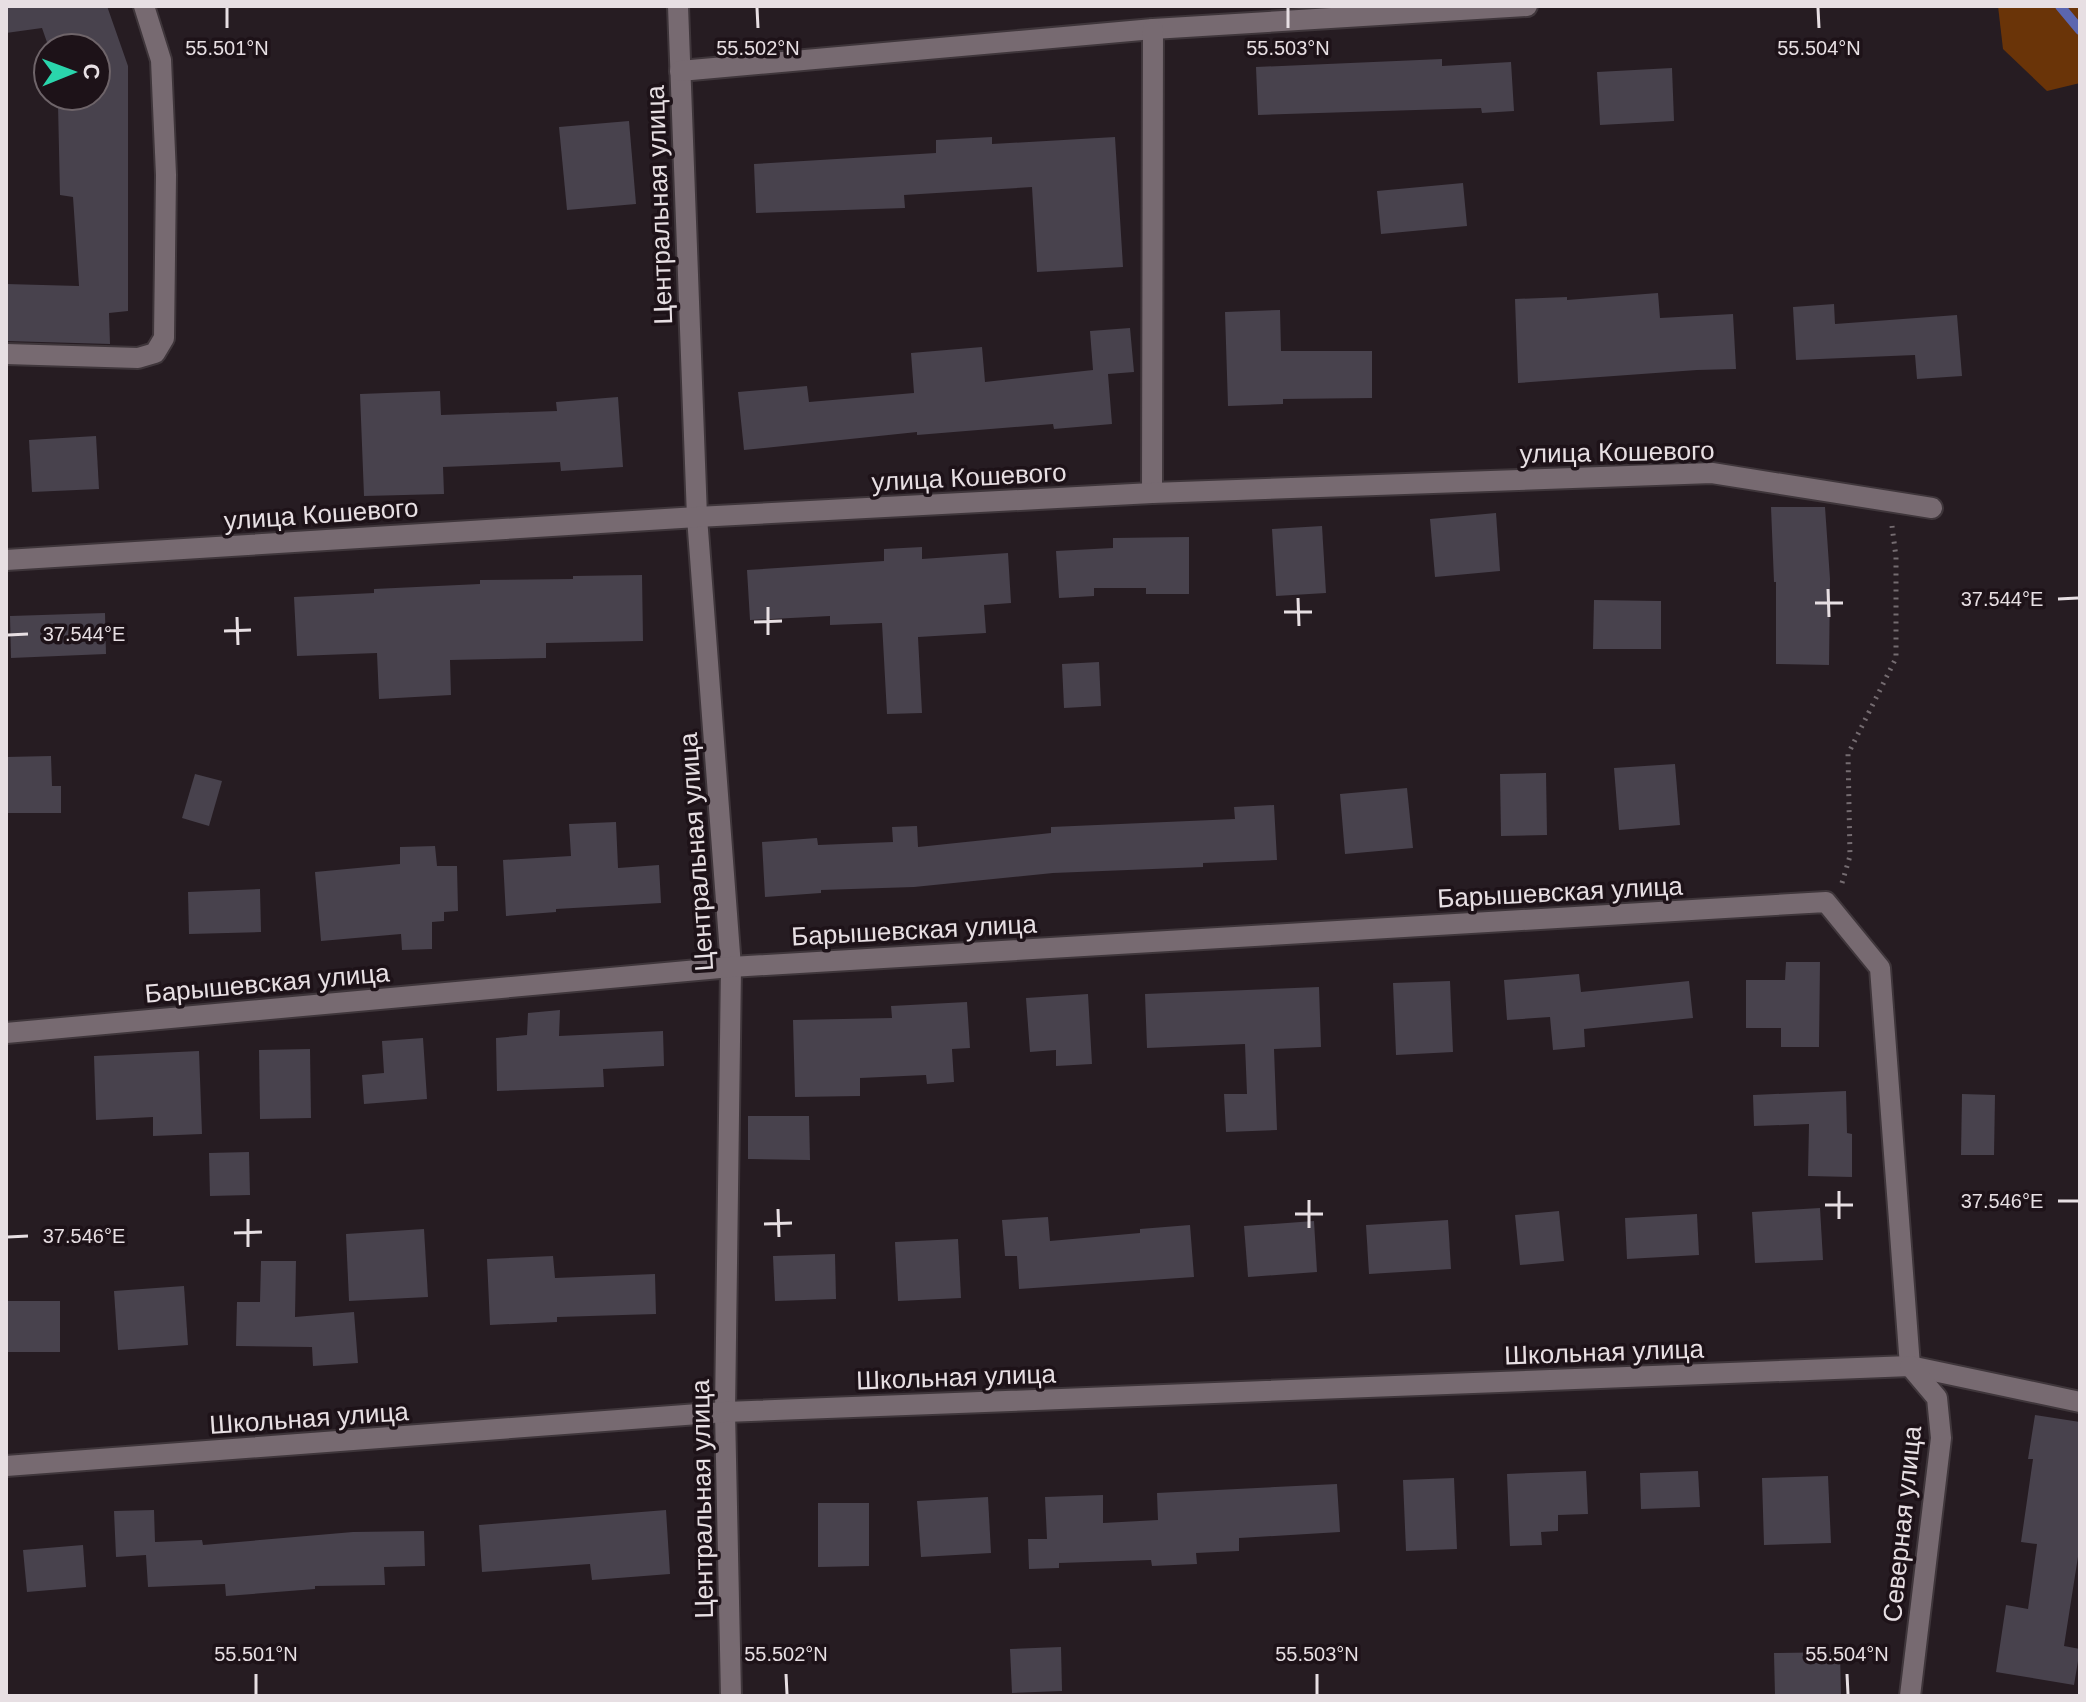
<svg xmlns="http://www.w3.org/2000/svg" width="2086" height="1702" font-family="Arial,sans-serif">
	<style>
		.forest { fill: #6a3408 }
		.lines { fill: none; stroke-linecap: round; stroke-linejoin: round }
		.stream { stroke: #5b66b0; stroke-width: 10 }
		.building { fill: #48424d }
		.minor-casing { stroke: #3f363b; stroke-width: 24 }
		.path { stroke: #756c71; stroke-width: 5; stroke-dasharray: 2 6; stroke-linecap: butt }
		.minor { stroke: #776a71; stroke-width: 20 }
		.ticks { fill: none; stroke: #e7dfe3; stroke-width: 3 }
		.labels { text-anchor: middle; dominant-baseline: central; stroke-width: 7; stroke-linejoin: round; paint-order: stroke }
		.street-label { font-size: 26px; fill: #e7dfe3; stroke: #1d1218 }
		.ticks-label { font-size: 20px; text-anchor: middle; fill: #e7dfe3; stroke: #1d1218; stroke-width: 7; stroke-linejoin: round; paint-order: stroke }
	</style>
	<rect width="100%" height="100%" fill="#261c22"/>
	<polygon class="forest" points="1998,6 2080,6 2080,83 2047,91 2003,49"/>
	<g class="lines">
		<polyline class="stream" points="2060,6 2080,30"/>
	</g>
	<g class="building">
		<polygon points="6,6 107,6 128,66 128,311 109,313 110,344 6,341 6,284 79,286 73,197 60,195 58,104 74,96 96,96 96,48 49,48 42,28 6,33"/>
		<polygon points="1442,59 1442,66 1511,62 1514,111 1482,113 1481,108 1258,115 1256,67"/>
		<polygon points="1672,68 1674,121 1600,125 1597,72"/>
		<polygon points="629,121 636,204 567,210 559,127"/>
		<polygon points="992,137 992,144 1115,137 1123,267 1037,272 1032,187 904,195 905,208 756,213 754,164 936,153 936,140"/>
		<polygon points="1463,183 1467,226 1381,234 1377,191"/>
		<polygon points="1658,293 1660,318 1733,314 1736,369 1697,370 1518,383 1515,299 1567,297 1567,300"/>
		<polygon points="1834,304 1835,324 1957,315 1962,376 1917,379 1915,355 1796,360 1793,307"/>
		<polygon points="1280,310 1281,351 1372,351 1372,398 1283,399 1283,404 1228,406 1225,312"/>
		<polygon points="1130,328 1134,372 1108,374 1112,424 1054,429 1053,424 917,435 917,432 744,450 738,392 807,386 809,402 914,393 911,353 982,347 985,382 1093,370 1090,331"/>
		<polygon points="440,391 441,415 557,411 556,402 618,397 623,467 561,471 560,462 443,467 444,494 364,496 360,394"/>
		<polygon points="96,436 99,489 32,492 29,440"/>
		<polygon points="1771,507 1825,507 1830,579 1829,665 1776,664 1776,582 1774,582"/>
		<polygon points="1496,513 1500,571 1435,577 1430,519"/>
		<polygon points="1322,526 1326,593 1276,596 1272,529"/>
		<polygon points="1189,537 1189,594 1146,594 1146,588 1094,588 1094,596 1059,598 1056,551 1113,548 1113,538"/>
		<polygon points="922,547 922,559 1008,553 1011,603 984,605 986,633 918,637 922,713 887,714 882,623 830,625 830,616 750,620 747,570 884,561 884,549"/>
		<polygon points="642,575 643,641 546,643 546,658 450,660 451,695 379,699 377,653 297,656 294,597 374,593 374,589 480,584 480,580 573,579 573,576"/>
		<polygon points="1594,600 1661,601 1661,649 1593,649"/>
		<polygon points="105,613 106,654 11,658 10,616"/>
		<polygon points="1099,662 1101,706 1064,708 1062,664"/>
		<polygon points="51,756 52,786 61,786 61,813 6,813 6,757"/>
		<polygon points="1675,764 1680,825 1619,830 1614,768"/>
		<polygon points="1546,773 1547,835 1501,836 1500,774"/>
		<polygon points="195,774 222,781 209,826 182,818"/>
		<polygon points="1407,788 1413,848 1345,854 1340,794"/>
		<polygon points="1274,805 1277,860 1203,863 1203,867 1053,873 914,887 821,890 821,893 765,897 762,842 817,838 818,845 893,842 892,827 917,826 918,847 1051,833 1051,827 1235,819 1234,807"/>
		<polygon points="616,822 618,868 659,865 661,903 556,909 556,912 506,916 503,860 571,856 569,824"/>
		<polygon points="435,846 437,866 457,866 458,911 444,912 444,921 432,922 432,949 402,950 401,934 321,941 315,872 400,864 400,847"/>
		<polygon points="260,889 261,932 189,934 188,892"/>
		<polygon points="1786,962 1820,962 1819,1047 1781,1047 1781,1028 1746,1028 1746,980 1785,980"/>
		<polygon points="1579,974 1581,992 1689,981 1693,1018 1584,1029 1585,1047 1553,1050 1550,1017 1507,1020 1504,980"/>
		<polygon points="1450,981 1453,1052 1396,1055 1393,983"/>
		<polygon points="1319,987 1321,1047 1274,1049 1277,1130 1226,1132 1224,1094 1247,1094 1245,1044 1147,1048 1145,994"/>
		<polygon points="1088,994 1092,1064 1056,1066 1056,1050 1030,1052 1026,998"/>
		<polygon points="967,1002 970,1048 952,1049 954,1082 927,1084 926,1075 860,1078 860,1096 795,1097 793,1020 892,1018 891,1006"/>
		<polygon points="560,1010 559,1036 663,1031 664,1066 603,1069 604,1087 497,1091 496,1038 527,1035 528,1013"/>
		<polygon points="423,1038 427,1099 364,1104 362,1075 384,1073 382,1041"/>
		<polygon points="310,1049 311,1118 260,1119 259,1050"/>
		<polygon points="199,1051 202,1134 153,1136 153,1117 96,1120 94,1056"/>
		<polygon points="1846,1091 1847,1133 1852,1134 1852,1177 1808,1176 1809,1124 1754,1126 1753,1095"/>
		<polygon points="1962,1094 1995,1095 1994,1155 1961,1155"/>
		<polygon points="748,1116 809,1116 810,1160 748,1159"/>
		<polygon points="249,1152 250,1195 210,1196 209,1153"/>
		<polygon points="1820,1208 1823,1260 1755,1263 1752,1212"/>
		<polygon points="1559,1211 1564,1261 1520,1265 1515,1215"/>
		<polygon points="1697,1214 1699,1255 1627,1259 1625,1218"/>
		<polygon points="1048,1217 1050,1241 1140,1233 1140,1229 1190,1225 1194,1277 1019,1289 1017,1256 1005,1256 1002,1220"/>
		<polygon points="1448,1220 1451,1269 1369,1274 1366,1225"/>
		<polygon points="1314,1221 1317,1272 1248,1277 1244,1226"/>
		<polygon points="424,1229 428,1297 349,1301 346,1234"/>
		<polygon points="958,1239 961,1298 898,1301 895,1242"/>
		<polygon points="835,1254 836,1299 775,1301 773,1256"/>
		<polygon points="553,1256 555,1278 655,1274 656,1314 557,1317 557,1322 490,1325 487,1259"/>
		<polygon points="261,1261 296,1261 295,1317 354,1312 358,1363 313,1366 312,1347 236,1346 237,1302 260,1302"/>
		<polygon points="184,1286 188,1345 118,1350 114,1291"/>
		<rect x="6" y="1301" width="54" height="51"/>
		<polygon points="2035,1415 2080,1422 2080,1544 2064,1646 2080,1649 2074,1685 1996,1672 2006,1605 2028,1609 2037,1544 2021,1542 2033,1459 2028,1459"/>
		<polygon points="1586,1471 1588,1514 1558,1515 1558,1531 1541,1532 1542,1545 1510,1546 1507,1474"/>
		<polygon points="1698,1471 1700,1507 1641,1509 1640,1473"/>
		<polygon points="1828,1476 1831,1543 1764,1545 1762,1478"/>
		<polygon points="1454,1478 1457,1549 1406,1551 1403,1480"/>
		<polygon points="1337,1484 1340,1532 1239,1538 1239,1551 1196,1553 1197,1564 1152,1566 1151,1560 1059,1563 1059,1568 1029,1569 1028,1539 1047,1539 1045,1497 1103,1495 1103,1523 1158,1520 1157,1493"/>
		<polygon points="988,1497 991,1553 921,1557 917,1501"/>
		<polygon points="818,1503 869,1503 869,1566 818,1567"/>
		<polygon points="154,1510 155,1542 202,1540 203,1545 353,1532 424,1531 425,1566 384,1567 385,1585 315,1586 315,1589 226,1596 225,1584 148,1587 146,1555 116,1557 114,1511"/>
		<polygon points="666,1510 670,1574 592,1580 590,1564 482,1572 479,1525"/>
		<polygon points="83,1545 86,1587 27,1592 23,1550"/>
		<polygon points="1061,1647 1062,1691 1012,1693 1010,1649"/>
		<polygon points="1840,1652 1841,1696 1775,1696 1774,1653"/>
	</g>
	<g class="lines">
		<g class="minor-casing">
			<g id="minor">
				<polyline points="678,6 697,517 731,967 725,1412 731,1696"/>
				<polyline points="680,71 1153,29 1527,6"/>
				<polyline points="6,354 138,358 155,353 164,338 166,175 161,60 144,6"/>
				<polyline points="1152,493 1153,29"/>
				<polyline points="6,560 697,517 1152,493 1712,473 1932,508"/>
				<polyline points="6,1033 731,967 1826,902 1880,968 1910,1366"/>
				<polyline points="6,1466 725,1412 1910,1366 2080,1402"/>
				<polyline points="1910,1696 1941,1438 1937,1398 1910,1366"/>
			</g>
		</g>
		<polyline class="path" points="1842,883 1850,856 1848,754 1896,658 1896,557 1892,526"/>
		<use href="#minor" class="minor"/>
	</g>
	<path class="ticks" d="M227,8v20M757,8l1,20M1288,8v20M1818,8l1,20M1828,589l1,28M1298,598l1,28M2058,599l20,-1M1815,603h28M768,607v28M1284,612h28M237,617l1,28M754,622l28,-1M224,631l27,-1M8,635l20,-1M1839,1191v28M1309,1200v28M2058,1201h20M1825,1205h28M778,1209l1,28M1295,1214h28M248,1219v28M764,1224l28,-1M234,1233l28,-1M8,1237l20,-1M256,1674v20M786,1674l1,20M1317,1674v20M1847,1674l1,20"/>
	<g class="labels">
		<g class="street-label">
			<text transform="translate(659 205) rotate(-92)">Центральная улица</text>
			<text transform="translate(1617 452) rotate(-1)">улица Кошевого</text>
			<text transform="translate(969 477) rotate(-3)">улица Кошевого</text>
			<text transform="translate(321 514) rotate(-4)">улица Кошевого</text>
			<text transform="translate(696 852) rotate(-94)">Центральная улица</text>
			<text transform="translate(1560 892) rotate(-3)">Барышевская улица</text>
			<text transform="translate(914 930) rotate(-3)">Барышевская улица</text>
			<text transform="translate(267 983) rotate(-5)">Барышевская улица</text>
			<text transform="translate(1604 1352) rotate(-2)">Школьная улица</text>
			<text transform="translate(956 1377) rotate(-2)">Школьная улица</text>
			<text transform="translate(309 1418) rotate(-4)">Школьная улица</text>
			<text transform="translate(702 1499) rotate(-91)">Центральная улица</text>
			<text transform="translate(1902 1524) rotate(-84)">Северная улица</text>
		</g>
	</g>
	<g class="ticks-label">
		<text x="227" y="55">55.501°N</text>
		<text x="758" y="55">55.502°N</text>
		<text x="1288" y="55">55.503°N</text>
		<text x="1819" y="55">55.504°N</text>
		<text x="2002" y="606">37.544°E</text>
		<text x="84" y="641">37.544°E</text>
		<text x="2002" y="1208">37.546°E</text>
		<text x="84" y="1243">37.546°E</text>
		<text x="256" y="1661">55.501°N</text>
		<text x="786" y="1661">55.502°N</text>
		<text x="1317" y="1661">55.503°N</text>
		<text x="1847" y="1661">55.504°N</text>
	</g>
	<rect width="2086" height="1702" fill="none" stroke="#e7dfe3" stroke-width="16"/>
	<g transform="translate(72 72) rotate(89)"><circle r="38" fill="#1d1218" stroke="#6e6469" stroke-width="2"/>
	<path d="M0-6L14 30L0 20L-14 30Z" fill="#2ad5ac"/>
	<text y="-12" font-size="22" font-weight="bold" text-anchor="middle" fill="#e7dfe3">С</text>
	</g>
</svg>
